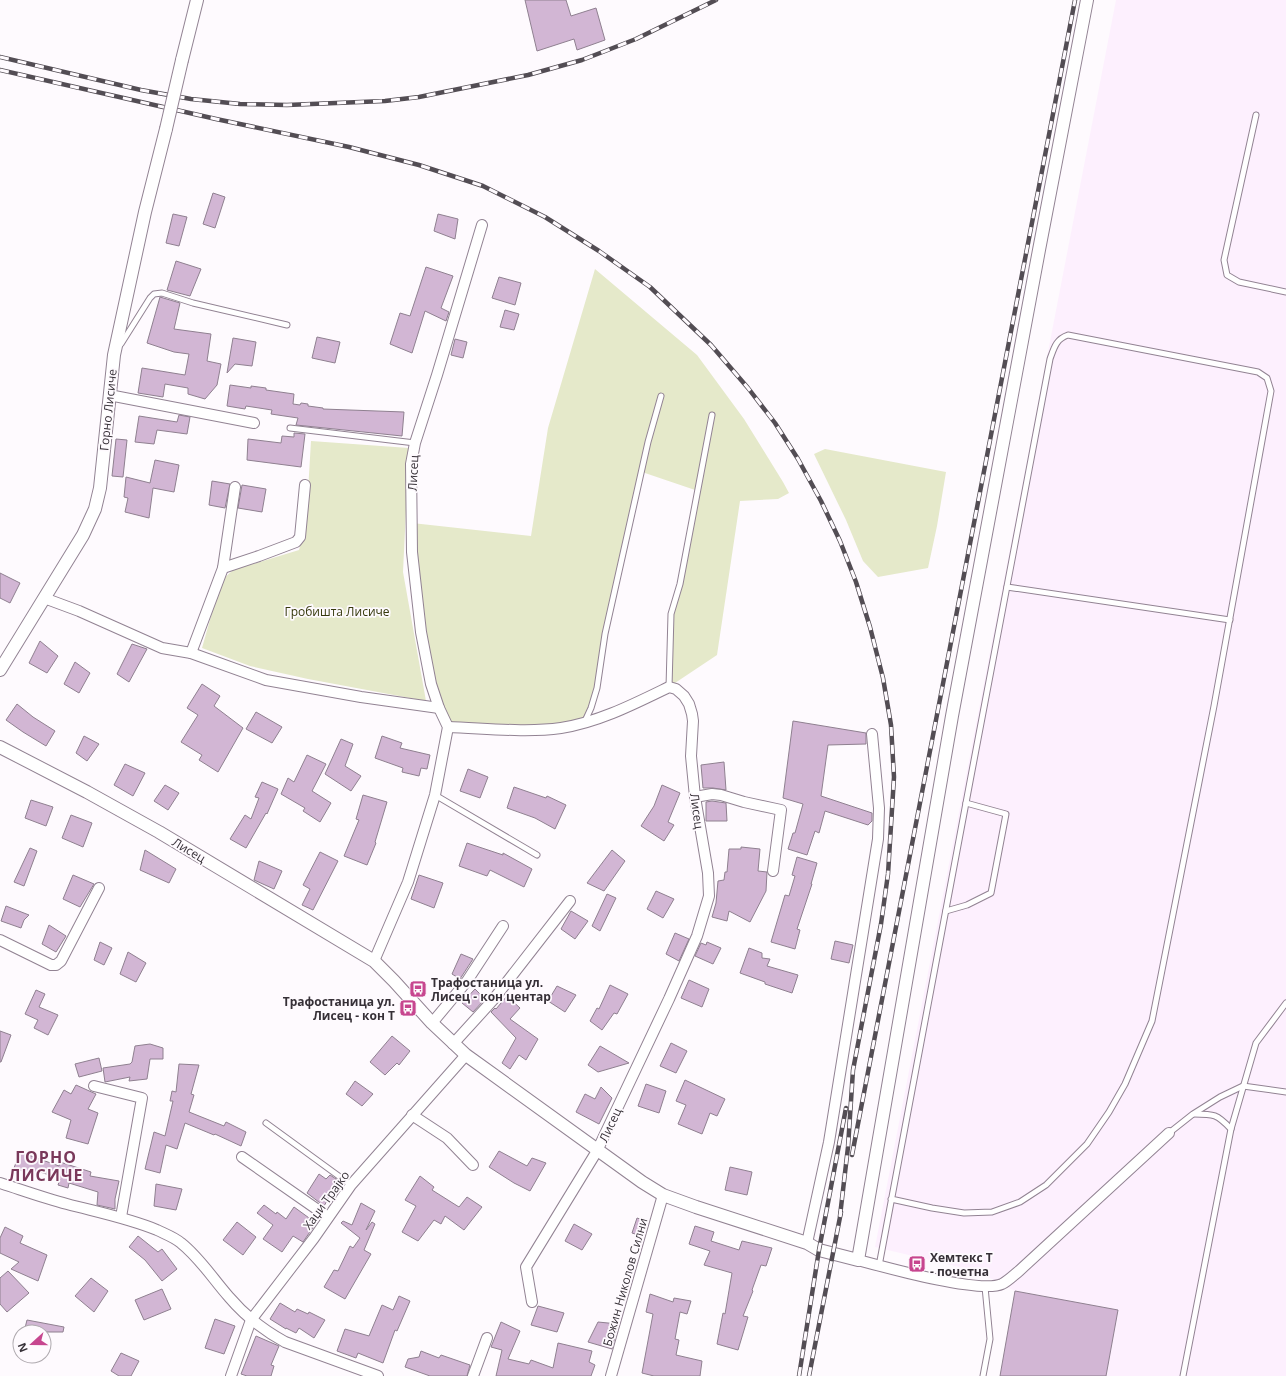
<svg xmlns="http://www.w3.org/2000/svg" width="1286" height="1376" font-family="'Open Sans',sans-serif">
	<style>
		.built { fill: #fdf0fe }
		.green { fill: #e5e9ca }
		.building { fill: #d2b6d4; stroke: #8f8090 }
		.lines { fill: none; stroke-linecap: round; stroke-linejoin: round }
		.service-casing { stroke: #928393; stroke-width: 7 }
		.minor-casing { stroke: #928393; stroke-width: 12 }
		.tertiary-casing { stroke: #928393; stroke-width: 14 }
		.service { stroke: #fff; stroke-width: 5 }
		.minor { stroke: #fff; stroke-width: 10 }
		.tertiary { stroke: #fff; stroke-width: 12 }
		.rail-casing { stroke: #534d54; stroke-width: 4.5 }
		.rail { stroke: #fefafe; stroke-width: 3; stroke-dasharray: 9; stroke-linecap: butt }
		.tertiary-bridge-casing { stroke: #928393; stroke-width: 14; stroke-linecap: butt }
		.tertiary-bridge { stroke: #fff; stroke-width: 12 }
		.labels { text-anchor: middle; dominant-baseline: central; stroke-width: 3.5; stroke-linejoin: round; paint-order: stroke }
		.street-label { font-size: 12px; fill: #363037; stroke: #fefafe }
		.park-label { font-size: 12px; fill: #36390c; stroke: #fefafe }
		.poi-label { font-size: 12px; font-weight: bold; fill: #363037; stroke: #fefafe; text-anchor: start }
		.district-label { font-size: 16px; font-weight: bold; letter-spacing: 1px; fill: #79385a; stroke: #fefafe }
	</style>
	<rect width="100%" height="100%" fill="#fefafe"/>
	<polygon class="built" points="1116,0 1286,0 1286,1376 1000,1376 1015,1291 976,1271 875,1247"/>
	<g class="green">
		<polygon points="595,269 697,355 744,419 783,482 789,493 778,499 740,501 717,655 669,687 671,614 698,491 642,472 615,593 599,677 584,722 574,725 448,727 421,632 412,523 531,536 548,428"/>
		<polygon points="311,441 409,448 403,572 426,701 308,679 250,666 202,648 221,581 233,570 299,550 306,525"/>
		<polygon points="825,449 946,472 937,526 928,568 878,577 863,561 846,520 814,454"/>
	</g>
	<g class="building">
		<polygon points="525,0 566,0 571,16 596,8 605,40 577,50 574,39 537,51"/>
		<polygon points="213,193 225,197 215,228 203,224"/>
		<polygon points="173,214 187,217 179,246 166,243"/>
		<polygon points="438,214 458,219 455,239 434,231"/>
		<polygon points="176,261 201,269 190,296 167,290"/>
		<polygon points="426,267 453,276 441,308 449,312 446,321 425,311 412,353 390,344 400,313 410,316"/>
		<polygon points="499,277 521,283 515,305 492,298"/>
		<polygon points="160,297 180,303 174,329 211,334 207,361 221,364 217,385 205,399 188,394 188,388 165,384 163,397 138,393 142,368 185,375 189,354 174,352 147,343"/>
		<polygon points="505,310 519,314 514,330 500,327"/>
		<polygon points="317,337 340,342 335,363 312,358"/>
		<polygon points="233,338 256,342 252,366 235,364 227,373"/>
		<polygon points="455,339 467,342 463,358 451,355"/>
		<polygon points="230,385 251,388 251,386 266,388 266,390 294,394 293,404 300,405 301,403 308,404 308,406 323,408 323,409 404,412 402,436 296,425 298,418 271,414 272,410 246,406 245,409 227,406"/>
		<polygon points="179,415 190,417 187,434 157,430 154,444 135,442 139,416 177,422"/>
		<polygon points="294,433 305,434 301,467 247,460 248,439 281,443 282,436 294,437"/>
		<polygon points="116,439 127,440 123,477 112,476"/>
		<polygon points="155,460 179,465 174,492 153,488 149,518 125,512 128,498 124,497 126,477 150,483"/>
		<polygon points="212,481 230,484 225,508 209,505"/>
		<polygon points="242,485 266,489 262,512 238,508"/>
		<polygon points="0,573 20,583 10,603 0,598"/>
		<polygon points="40,641 58,656 47,673 29,663"/>
		<polygon points="132,644 147,649 129,682 117,674"/>
		<polygon points="75,662 90,673 79,693 64,684"/>
		<polygon points="202,684 220,696 214,706 243,728 218,772 199,760 202,755 181,742 198,715 187,708"/>
		<polygon points="17,704 33,717 55,731 46,746 23,732 6,720"/>
		<polygon points="256,712 282,727 272,743 246,729"/>
		<polygon points="793,721 866,733 866,744 828,745 821,796 872,813 872,821 868,825 825,811 819,833 815,831 807,855 788,849 793,833 795,833 803,804 783,798"/>
		<polygon points="84,736 99,744 87,761 76,753"/>
		<polygon points="382,736 402,743 400,748 430,755 427,769 421,768 419,776 402,772 403,768 375,758"/>
		<polygon points="341,739 353,744 345,766 361,776 351,791 325,774"/>
		<polygon points="307,755 326,764 312,791 331,803 320,822 303,811 305,808 281,794 288,778 294,782"/>
		<polygon points="724,762 726,790 713,788 703,788 701,765"/>
		<polygon points="125,764 145,773 133,796 114,785"/>
		<polygon points="468,769 488,777 480,798 460,791"/>
		<polygon points="262,782 278,789 267,814 266,813 246,848 230,839 245,815 251,819 259,798 255,797"/>
		<polygon points="165,785 179,793 168,810 154,801"/>
		<polygon points="662,785 680,793 668,822 674,825 664,841 641,826 654,806"/>
		<polygon points="514,787 546,798 547,796 566,805 555,829 535,818 507,808"/>
		<polygon points="363,795 387,802 375,842 376,843 367,865 344,856 359,820 356,819"/>
		<polygon points="31,800 53,807 46,826 25,818"/>
		<polygon points="712,801 726,803 727,821 706,821 706,802"/>
		<polygon points="71,815 92,823 83,847 62,838"/>
		<polygon points="467,843 503,855 503,853 532,869 524,887 490,870 487,876 459,866"/>
		<polygon points="741,847 760,849 758,871 767,872 766,891 750,922 729,911 727,921 712,917 716,903 718,881 724,880 725,872 727,872 729,849 741,849"/>
		<polygon points="30,848 37,851 24,886 14,882"/>
		<polygon points="145,850 176,869 169,883 140,870"/>
		<polygon points="612,850 625,861 604,891 587,883"/>
		<polygon points="320,852 338,861 313,910 302,905 310,889 303,885"/>
		<polygon points="797,857 817,863 811,884 812,884 797,929 800,930 795,949 771,942 785,895 789,896 795,876 792,875"/>
		<polygon points="259,861 282,871 274,889 254,880"/>
		<polygon points="73,875 94,884 80,907 63,899"/>
		<polygon points="419,875 443,883 434,908 411,899"/>
		<polygon points="656,891 674,899 663,918 647,909"/>
		<polygon points="607,894 616,898 600,931 592,926"/>
		<polygon points="6,906 29,915 24,920 21,928 1,921"/>
		<polygon points="571,911 588,921 575,939 561,929"/>
		<polygon points="49,925 66,936 56,952 42,944"/>
		<polygon points="675,933 689,939 679,961 666,954"/>
		<polygon points="835,941 853,945 849,963 831,959"/>
		<polygon points="100,942 112,948 104,965 94,960"/>
		<polygon points="707,942 721,948 713,964 695,956 701,943 706,945"/>
		<polygon points="749,948 762,953 762,958 770,959 767,966 798,975 792,993 765,984 765,982 740,973"/>
		<polygon points="128,952 146,963 136,982 120,974"/>
		<polygon points="461,954 473,959 460,979 452,974"/>
		<polygon points="689,980 709,989 702,1007 681,998"/>
		<polygon points="610,985 628,994 617,1014 614,1013 602,1030 590,1021 597,1008 599,1009"/>
		<polygon points="557,986 576,995 565,1012 548,1001"/>
		<polygon points="475,989 485,999 473,1012 462,1003"/>
		<polygon points="36,990 45,994 39,1007 58,1015 48,1035 34,1028 38,1020 25,1014"/>
		<polygon points="507,996 520,1008 510,1019 538,1039 526,1060 519,1055 510,1069 502,1063 516,1038 491,1012 495,1008 496,1009"/>
		<polygon points="0,1031 11,1035 1,1062 0,1062"/>
		<polygon points="392,1036 410,1051 399,1065 397,1063 385,1075 370,1062"/>
		<polygon points="671,1043 687,1051 676,1073 660,1066"/>
		<polygon points="150,1044 163,1048 163,1059 150,1059 147,1079 129,1081 130,1077 105,1082 103,1068 130,1064 132,1062 135,1046"/>
		<polygon points="600,1046 629,1063 598,1072 588,1065"/>
		<polygon points="99,1058 102,1071 79,1077 75,1064"/>
		<polygon points="179,1064 199,1065 191,1094 194,1095 189,1112 224,1126 226,1122 246,1132 241,1146 215,1134 214,1135 185,1123 177,1149 166,1145 160,1173 145,1169 154,1132 165,1136 173,1101 170,1101 172,1091 176,1092"/>
		<polygon points="685,1080 725,1099 717,1116 710,1113 702,1134 678,1124 686,1105 676,1101"/>
		<polygon points="355,1081 373,1094 362,1106 346,1094"/>
		<polygon points="646,1084 666,1091 659,1113 638,1106"/>
		<polygon points="76,1085 96,1094 88,1109 98,1113 88,1144 66,1138 71,1120 52,1112 64,1090 71,1094"/>
		<polygon points="601,1087 612,1098 599,1124 576,1112 585,1094 595,1099"/>
		<polygon points="499,1151 527,1166 532,1158 546,1163 530,1191 514,1183 489,1167"/>
		<polygon points="20,1152 59,1166 60,1162 91,1172 90,1176 119,1181 115,1199 115,1209 97,1205 98,1192 69,1183 68,1188 58,1185 60,1179 38,1171 37,1176 14,1168"/>
		<polygon points="730,1167 752,1172 747,1195 725,1190"/>
		<polygon points="319,1174 326,1179 330,1175 339,1181 324,1206 307,1193"/>
		<polygon points="420,1176 434,1187 432,1190 459,1207 467,1197 482,1207 464,1230 445,1216 441,1224 434,1220 418,1241 402,1232 416,1206 405,1200"/>
		<polygon points="156,1184 182,1189 176,1210 154,1206"/>
		<polygon points="361,1203 375,1211 366,1230 372,1222 375,1224 364,1250 371,1254 345,1299 324,1287 334,1270 338,1271 350,1246 353,1248 360,1238 341,1223 343,1221 352,1225"/>
		<polygon points="264,1205 276,1214 277,1212 286,1219 294,1207 316,1223 303,1242 293,1236 282,1252 263,1239 273,1225 257,1213"/>
		<polygon points="637,1218 646,1221 641,1236 632,1233"/>
		<polygon points="237,1222 256,1237 243,1255 223,1240"/>
		<polygon points="574,1224 592,1234 582,1250 565,1241"/>
		<polygon points="695,1226 714,1232 711,1241 739,1250 742,1241 772,1248 766,1266 761,1265 752,1290 753,1291 743,1316 748,1317 738,1350 717,1344 723,1313 725,1314 732,1273 704,1265 710,1251 689,1244"/>
		<polygon points="5,1227 23,1236 20,1243 47,1255 38,1281 11,1269 19,1262 0,1253 0,1238"/>
		<polygon points="138,1236 158,1252 162,1249 177,1269 162,1281 145,1260 129,1247"/>
		<polygon points="8,1271 29,1293 7,1312 0,1304 0,1278"/>
		<polygon points="91,1278 108,1291 94,1312 75,1296"/>
		<polygon points="162,1289 171,1309 144,1320 135,1300"/>
		<polygon points="1015,1291 1118,1310 1106,1376 1000,1376"/>
		<polygon points="650,1294 673,1302 674,1298 691,1301 687,1314 680,1312 675,1339 679,1340 676,1355 702,1361 700,1376 654,1376 642,1373 653,1314 646,1312"/>
		<polygon points="399,1296 410,1301 397,1331 395,1330 383,1363 358,1353 356,1358 337,1351 345,1329 369,1336 382,1305 393,1310"/>
		<polygon points="280,1303 295,1312 297,1309 308,1314 309,1312 325,1320 314,1338 299,1328 296,1333 286,1328 286,1329 270,1319"/>
		<polygon points="538,1306 564,1313 557,1332 531,1325"/>
		<polygon points="215,1319 235,1326 224,1354 205,1348"/>
		<polygon points="27,1320 64,1327 63,1332 24,1332"/>
		<polygon points="501,1322 520,1331 508,1359 529,1364 531,1360 553,1368 558,1343 592,1351 589,1362 595,1365 591,1376 496,1376 502,1350 491,1347"/>
		<polygon points="598,1322 618,1324 612,1349 588,1342"/>
		<polygon points="256,1336 279,1346 271,1365 274,1366 271,1376 247,1376 241,1374"/>
		<polygon points="421,1351 439,1358 441,1355 470,1365 467,1376 430,1376 405,1367 408,1359 419,1357"/>
		<polygon points="121,1353 139,1361 131,1376 119,1376 111,1371"/>
	</g>
	<g class="lines">
		<g class="service-casing">
			<g id="service">
				<polyline points="1256,115 1224,260 1227,275 1239,282 1286,292"/>
				<polyline points="121,344 150,298 154,294 162,293 193,303 287,325"/>
				<polyline points="290,428 415,443"/>
				<polyline points="1007,587 1230,620"/>
				<polyline points="669,687 671,614 680,584 712,415"/>
				<polyline points="585,721 591,708 597,688 605,634 648,442 661,396"/>
				<polyline points="435,795 537,855"/>
				<polyline points="946,911 967,905 991,893 1006,814 966,803"/>
				<path d="M1194,1114c20,0 23,0 37,15"/>
				<polyline points="266,1123 351,1185"/>
				<polyline points="1169,1133 1193,1114 1220,1097 1243,1086 1286,1092"/>
				<path d="M879,1266c56,-302 114,-605 171,-907 4,-11 6,-20 18,-24l190,37 9,6 4,13 -57,315 -62,315 -27,63 -16,28 -22,32 -41,41 -26,17 -28,10 -28,1 -32,-5 -41,-9"/>
				<polyline points="983,1376 990,1339 985,1287"/>
				<polyline points="1183,1376 1231,1129 1256,1043 1286,1003"/>
			</g>
		</g>
		<g class="minor-casing">
			<g id="minor">
				<polyline points="109,395 254,423"/>
				<polyline points="223,568 259,556 296,542 300,537 305,485"/>
				<polyline points="44,598 79,611 162,648 191,653 266,680 361,697 439,708"/>
				<polyline points="191,653 223,568 235,487"/>
				<path d="M448,727c35,1 78,6 113,1 38,-6 73,-24 108,-41l7,2 8,7 5,8 3,10 1,7 -2,35 4,41 13,76 1,23 -12,40 -28,63 -72,152 -71,116 6,35"/>
				<polyline points="695,797 712,794 721,795 744,802 781,810 773,871"/>
				<polyline points="0,940 51,965 56,965 61,961 99,888"/>
				<polyline points="374,961 408,882 435,795 448,727 439,708 431,684 421,632 412,552 411,464 415,443 437,375 482,225"/>
				<polyline points="432,1023 467,981 503,926"/>
				<polyline points="453,1044 493,1000 570,901"/>
				<polyline points="94,1086 142,1098 121,1217"/>
				<polyline points="412,1115 447,1138 473,1165"/>
				<polyline points="242,1157 328,1217"/>
				<path d="M0,1183c22,7 44,15 67,21 30,8 61,14 90,26 8,4 17,7 24,13 19,15 32,36 48,54 17,20 34,33 56,45l93,34"/>
				<polyline points="807,1243 829,1142 878,839 879,808 872,734"/>
				<path d="M858,1260c26,7 122,34 144,24 6,-3 12,-9 17,-13l150,-138"/>
				<polyline points="231,1376 251,1320 314,1238 351,1185 466,1055"/>
				<polyline points="473,1376 487,1338"/>
				<polyline points="611,1376 663,1195"/>
			</g>
		</g>
		<g class="tertiary-casing">
			<g id="tertiary">
				<polyline points="182,60 197,0"/>
				<polyline points="0,670 83,535 95,509 100,488 114,355 145,212 166,129"/>
				<polyline points="0,747 87,792 159,832 374,961 394,981 432,1023 466,1055 642,1182 663,1195 696,1207 807,1243 819,1250 858,1260 952,716 1039,250 1087,0"/>
			</g>
		</g>
		<use href="#service" class="service"/>
		<use href="#minor" class="minor"/>
		<use href="#tertiary" class="tertiary"/>
		<g class="rail-casing">
			<g id="rail">
				<polyline points="0,57 141,90 191,99 240,104 287,105 385,101 419,97 528,75 582,60 636,39 716,0"/>
				<polyline points="0,70 216,119 349,147 419,165 483,186 545,217 599,251 650,287 711,345 748,388 775,423 798,459 821,501 840,541 856,582 870,627 883,678 891,725 894,777 888,874 881,924 853,1070 848,1147 840,1216"/>
				<polyline points="852,1155 1075,0"/>
				<polyline points="799,1376 819,1250 846,1108"/>
				<polyline points="809,1376 841,1212"/>
			</g>
		</g>
		<use href="#rail" class="rail"/>
		<g class="tertiary-bridge-casing">
			<polyline id="tertiary-bridge" points="166,129 182,60"/>
		</g>
		<use href="#tertiary-bridge" class="tertiary-bridge"/>
	</g>
	<defs>
		<g id="bus-square" transform="scale(0.9)"><rect x="-9" y="-9" width="18" height="18" rx="4" fill="#c7468f" stroke="#fefafe"/><path d="M-5-6H5V4H4V6H2V4H-2V6H-4V4H-5ZM-3.5-4V0h7V-4ZM-3.5 1.2v1.5H-2V1.2ZM2 1.2v1.5H3.5V1.2Z" fill="#fff"/></g>
	</defs>
	<g fill-rule="evenodd">
		<use href="#bus-square" x="418" y="989"/>
		<use href="#bus-square" x="408" y="1008"/>
		<use href="#bus-square" x="917" y="1264"/>
	</g>
	<g class="labels">
		<g class="street-label">
			<text transform="translate(108 410) rotate(-84)">Горно Лисиче</text>
			<text transform="translate(413 473) rotate(-87)">Лисец</text>
			<text transform="translate(697 811) rotate(82)">Лисец</text>
			<text transform="translate(189 850) rotate(31)">Лисец</text>
			<text transform="translate(610 1125) rotate(-65)">Лисец</text>
			<text transform="translate(326 1200) rotate(-54)">Хаџи Трајко</text>
			<text transform="translate(625 1282) rotate(-74)">Божин Николов Силни</text>
		</g>
		<g class="park-label">
			<text x="337" y="611">Гробишта Лисиче</text>
		</g>
		<g class="poi-label">
			<text x="431" y="982">Трафостаница ул.<tspan x="431" dy="14">Лисец - кон центар</tspan></text>
			<text x="395" y="1001" text-anchor="end">Трафостаница ул.<tspan x="395" dy="14">Лисец - кон Т</tspan></text>
			<text x="930" y="1257">Хемтекс Т<tspan x="930" dy="14">- почетна</tspan></text>
		</g>
		<g class="district-label">
			<text x="46" y="1157">ГОРНО<tspan x="46" dy="18">ЛИСИЧЕ</tspan></text>
		</g>
	</g>
	<g transform="translate(32 1344) rotate(249)"><circle r="19" fill="#fefafe" stroke="#aea9ae"/>
	<path d="M0-3L7 15L0 10L-7 15Z" fill="#c7468f"/>
	<text y="-6" font-size="11" font-weight="bold" text-anchor="middle" fill="#363037">N</text>
	</g>
</svg>
